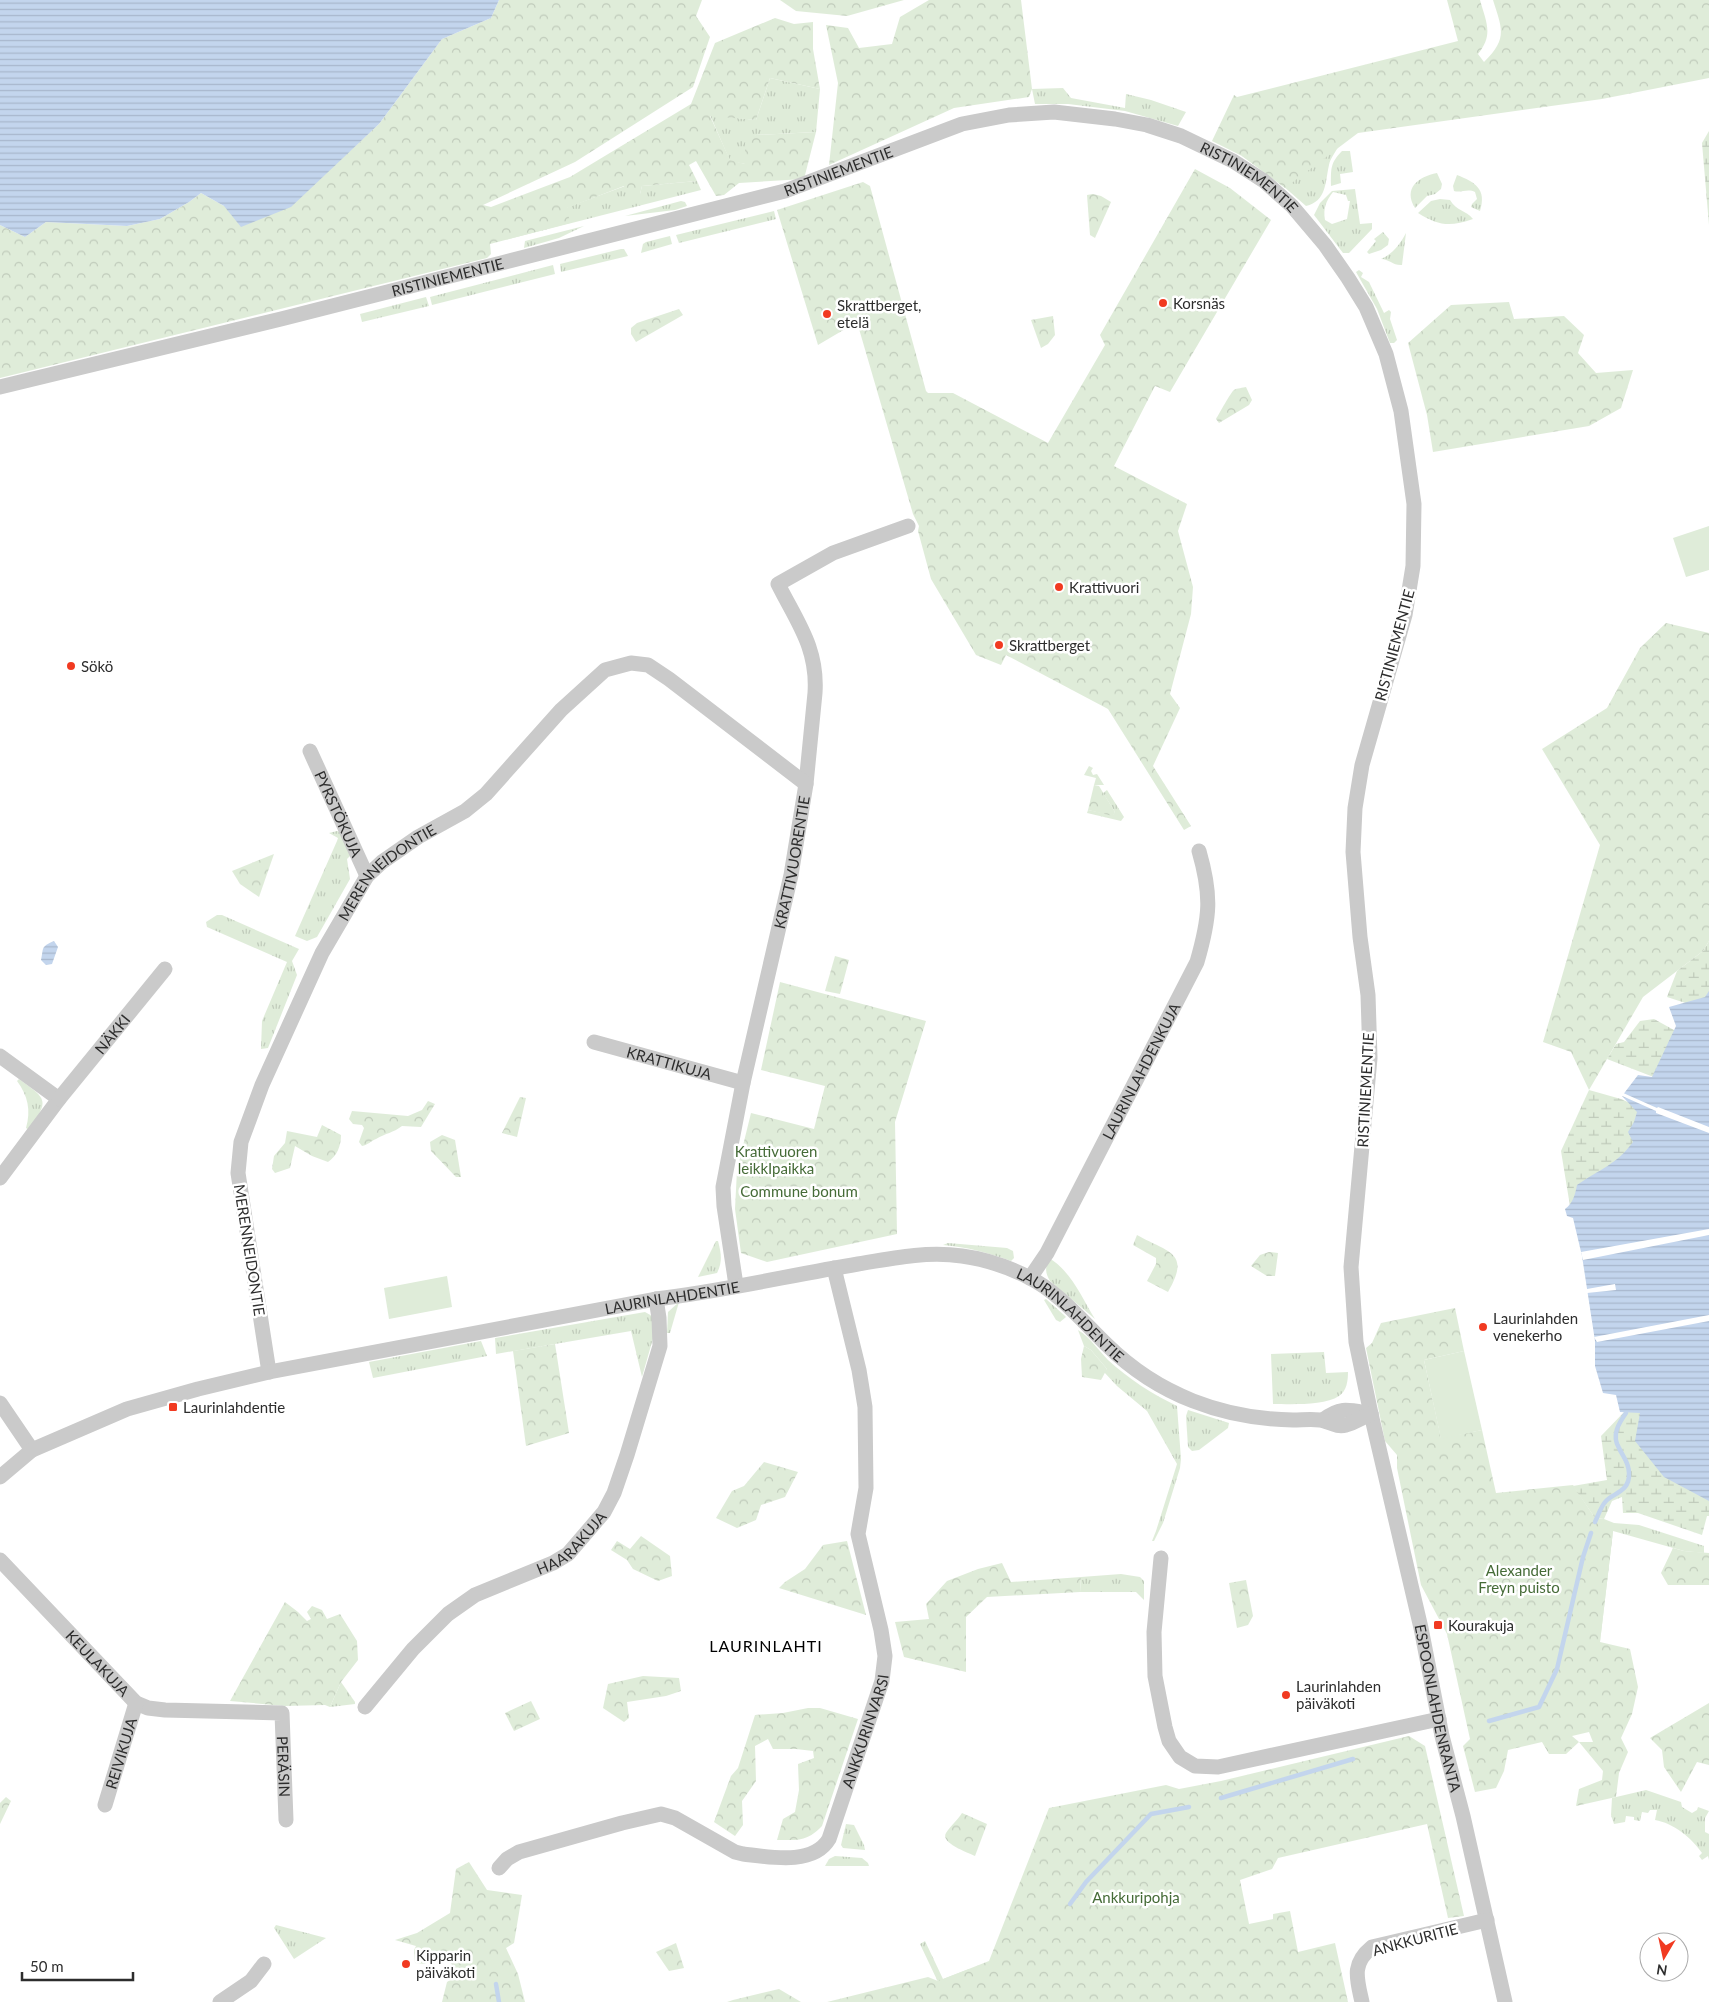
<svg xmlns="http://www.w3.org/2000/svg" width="1709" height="2002" font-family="Lato,sans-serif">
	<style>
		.grass { fill: url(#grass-tufts); fill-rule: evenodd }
		.forest { fill: url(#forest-crowns); fill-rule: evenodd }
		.wetland { fill: url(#wetland-marsh) }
		.pitch { fill: #dfecd9 }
		.water { fill: url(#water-rules) }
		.pier { fill: #fff }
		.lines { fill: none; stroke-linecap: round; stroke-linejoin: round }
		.stream { stroke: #c3d5ed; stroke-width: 4.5 }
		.minor { stroke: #cacaca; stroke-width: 15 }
		.poi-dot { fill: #f13a21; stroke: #fff; stroke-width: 2 }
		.labels { text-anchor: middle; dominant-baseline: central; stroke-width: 5; stroke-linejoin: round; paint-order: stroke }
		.street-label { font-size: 15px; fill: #2d2d2d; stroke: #fff }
		.poi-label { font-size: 15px; fill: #2d2d2d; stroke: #fff; text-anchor: start }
		.park-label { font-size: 15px; fill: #456b37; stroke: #fff }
		.neighbourhood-label { font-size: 16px; letter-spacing: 1px; fill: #000; stroke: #fff }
	</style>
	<defs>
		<pattern id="grass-tufts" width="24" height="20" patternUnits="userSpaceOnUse" patternTransform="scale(1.25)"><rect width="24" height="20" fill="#dfecd9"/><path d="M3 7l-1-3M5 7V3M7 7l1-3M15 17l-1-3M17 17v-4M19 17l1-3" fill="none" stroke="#c0cbbb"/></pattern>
		<pattern id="forest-crowns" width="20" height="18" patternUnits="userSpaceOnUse" patternTransform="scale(1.25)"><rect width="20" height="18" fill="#dfecd9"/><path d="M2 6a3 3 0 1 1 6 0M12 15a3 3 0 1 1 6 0" fill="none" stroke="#c0cbbb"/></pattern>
		<pattern id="wetland-marsh" width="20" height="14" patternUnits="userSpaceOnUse" patternTransform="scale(1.25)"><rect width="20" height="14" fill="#dfecd9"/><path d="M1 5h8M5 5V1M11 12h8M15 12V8" fill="none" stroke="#c0cbbb"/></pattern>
		<pattern id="water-rules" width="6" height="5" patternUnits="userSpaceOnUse" patternTransform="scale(1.25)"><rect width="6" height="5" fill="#c3d5ed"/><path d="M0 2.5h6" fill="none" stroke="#a8b7cc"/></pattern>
	</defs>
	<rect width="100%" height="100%" fill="#fff"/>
	<g class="grass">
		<polygon points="770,78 820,89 816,132 756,135 745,164 730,161 710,115 756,120"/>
		<polygon points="1063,88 1071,98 1125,108 1126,94 1151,100 1186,112 1178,126 1125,111 1068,104 1035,104 1032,89"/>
		<path d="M1338,147c-3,6 -8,12 -9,18 -4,17 -2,36 -23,41l-31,-27 -33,-23z"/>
		<path d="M1342,151h8l3,21 -13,2 1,9 -10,3c0,-17 -1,-23 11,-35z"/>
		<path d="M1437,173l5,11 -1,5 -6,5 -8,2 -12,12c-12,-20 3,-31 22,-35z"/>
		<path d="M1457,175c18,7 30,14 23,36l-9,-4 1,-3 5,-5 -2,-7c-7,-4 -14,1 -21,-1l-1,-5z"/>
		<polygon points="697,181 701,190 505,240 568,207 625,186 640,194 642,186"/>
		<path d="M1355,189l5,35 12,-1v6l-23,24h-6l-29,-38 6,-12 12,-12zM1333,192l13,3 2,6h2l-3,18 -15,5 -7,-4c-2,-12 1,-19 8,-28z"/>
		<path d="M1440,199l10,1c6,11 16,10 23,19 -23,8 -34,7 -55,-6l13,-12z"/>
		<polygon points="681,201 685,202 687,206 675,210 625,216"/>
		<polygon points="774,211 776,219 679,243 676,235"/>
		<polygon points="584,226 559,238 524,248 525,241"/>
		<polygon points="1383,232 1389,239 1388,245 1381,250 1369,254 1367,252 1376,241 1374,239"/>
		<path d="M1406,233l-4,32c-8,1 -13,-6 -21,-6 13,-6 19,-15 25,-26z"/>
		<polygon points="670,236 672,244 641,253 643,244 646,242"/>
		<polygon points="621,249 624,249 628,256 561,272 560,264"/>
		<polygon points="553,265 555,274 432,305 430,297"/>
		<polygon points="1359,270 1363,273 1361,277 1369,282 1384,313 1389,310 1391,312 1390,319 1397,340 1394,343 1390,343 1377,309 1356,272"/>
		<polygon points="426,297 429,306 362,322 360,314"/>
		<polygon points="1089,766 1093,768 1091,771 1093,775 1097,774 1104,785 1094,785 1096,778 1084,775"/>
		<polygon points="1107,790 1124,817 1121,821 1087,813 1088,810 1113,815 1115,812 1103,793"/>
		<polygon points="337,831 341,832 351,855 347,859 350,879 317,937 307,941 295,936 337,841 338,838 329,833"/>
		<polygon points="217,915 222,915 299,949 292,961 297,975 268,1048 261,1049 262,1021 287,962 207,927 206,922"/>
		<path d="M19,1079c29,21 30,21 10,51l-3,-2c5,-18 2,-32 -9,-47z"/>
		<path d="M716,1241h2c3,12 5,20 -1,32l-19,4z"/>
		<path d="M948,1243l59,5 6,3 1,7 -3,3c-22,-8 -44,-14 -68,-16z"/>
		<path d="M1049,1258c22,13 33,40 46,61l-45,-38c-5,-8 -5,-14 -1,-23z"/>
		<polygon points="1046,1299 1064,1315 1066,1317 1060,1322 1056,1320 1044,1300"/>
		<polygon points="679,1302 670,1333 667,1333 668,1312"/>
		<polygon points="645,1312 652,1316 654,1335 642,1377 631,1331 496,1354 495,1338"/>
		<path d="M1078,1330c11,6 21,21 30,30 21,19 44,34 69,46l4,53 -1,9 -17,55 -9,18h-2l4,-10 21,-67 -30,-53 -30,-25 -13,-14 3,-3 -16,-19 -7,-4z"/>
		<polygon points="481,1341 487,1356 373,1378 369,1362"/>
		<path d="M1324,1352l2,21 22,-1c0,8 -1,19 -9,24 -15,10 -49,8 -66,8l-2,-50z"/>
		<polygon points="1188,1410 1229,1423 1228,1428 1199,1450 1192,1451 1188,1447 1186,1416"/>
		<polygon points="1614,1523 1639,1525 1704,1546 1704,1553 1684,1551 1613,1531 1600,1642 1604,1529"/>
		<polygon points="1121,1574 1140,1577 1144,1581 1144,1600 1136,1592 1080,1592 1081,1577"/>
		<polygon points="341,1682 355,1702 355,1704 330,1707"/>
		<path d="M1646,1790l35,12 1,5 10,6 5,-3 1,-3 11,4 -4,7v14l4,2v26l-1,-4 -6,4 -3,-4 3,-3c-10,-15 -29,-30 -47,-33l2,-10h-7l-2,3 -6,-1 -2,9 -6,-1v-3l-8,-1 -1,6 -11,2 -3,-9 1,-17z"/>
		<polygon points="846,1824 854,1825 864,1845 865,1850 843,1848 841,1845"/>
		<polygon points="835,1856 862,1858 868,1863 869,1866 825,1866 829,1859"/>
		<polygon points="276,1925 326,1938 294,1959 276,1931 274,1928"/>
		<polygon points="925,1941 943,1979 969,1969 979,1993 938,1982 920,1944"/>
	</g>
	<g class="forest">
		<polygon points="499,0 702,0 696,16 710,37 693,87 575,162 483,205 491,207 570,177 691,104 715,43 775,18 794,24 813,22 813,49 820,89 770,78 756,120 710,116 730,160 745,164 745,143 756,135 816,132 804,179 739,183 724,195 716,196 696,161 689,165 697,181 642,186 640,194 630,198 624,186 567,208 570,223 490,244 491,254 487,258 0,378 0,225 25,237 46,222 127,226 160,219 189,202 201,193 224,206 350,151 379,124 442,39 491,18"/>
		<polygon points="780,0 904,0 847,16 796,11"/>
		<polygon points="929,0 1021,0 1032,89 1029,97 954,108 829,165 838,83 826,25 848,28 859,48 892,44 900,17"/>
		<path d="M1447,0h33c6,22 14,34 -2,54l6,8c24,-24 18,-33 9,-62h216v78l-107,21 -244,34 -73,55 -43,-32 -30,-15 22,-46 3,2 221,-56z"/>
		<polygon points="1195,169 1230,188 1271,220 1170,392 1155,386 1114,466 1187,504 1178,531 1193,587 1191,614 1170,694 1180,708 1153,766 1191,826 1184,830 1108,709 1006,655 1001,665 976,655 931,579 918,531 919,526 913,514 857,322 818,345 777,210 863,182 870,186 926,391 928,393 953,393 1048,443 1105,345 1100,335"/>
		<polygon points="1093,194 1101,196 1111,202 1095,238 1090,235 1087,195"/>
		<polygon points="1509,302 1514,319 1564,316 1584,335 1578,353 1596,373 1633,370 1621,408 1589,426 1433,452 1427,415 1408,343 1451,305"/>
		<polygon points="679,309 683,315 636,342 631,334 631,328 637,323"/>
		<polygon points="1053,316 1055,335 1048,344 1041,348 1031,320"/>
		<path d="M1246,387l6,13 -3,5 -30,18 -3,-4c3,-5 15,-27 18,-29 3,-2 9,-2 12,-3z"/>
		<polygon points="1666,623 1709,633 1709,941 1703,951 1643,997 1589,1090 1571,1052 1543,1042 1600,845 1542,749 1607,708 1640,648"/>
		<polygon points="1094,785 1099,786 1115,812 1113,816 1088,810"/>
		<polygon points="274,854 259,897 240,884 232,871"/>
		<polygon points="835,956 849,960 840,994 825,991"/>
		<polygon points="780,982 926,1021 895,1122 897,1234 767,1262 741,1253 735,1209 737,1170 751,1113 814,1129 825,1086 761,1070"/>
		<polygon points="520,1097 526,1098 517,1137 502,1133"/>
		<path d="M428,1101l7,3 -14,23 -19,-1c-9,7 -16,7 -26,13 -5,2 -8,6 -14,7l-3,-4 5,-14 -2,-3 -9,-1 -4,-5 3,-8 56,5 14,-6z"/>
		<path d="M322,1125l19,10c0,11 -4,21 -13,27l-16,-6 -17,-10 -5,22 -15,5 -3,-4 2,-13 11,-13 2,-12 30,6z"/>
		<polygon points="442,1135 455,1140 461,1177 456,1177 431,1151 430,1142"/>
		<path d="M1137,1235c32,18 54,17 31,57l-21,-11 9,-17v-6l-23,-13z"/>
		<polygon points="1269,1252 1278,1253 1275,1276 1267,1276 1251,1266 1260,1255"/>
		<path d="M1455,1308l9,43 -40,9 17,78 41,-8 14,63 77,-8 22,33 9,1 10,4 -14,119 30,7 8,38 -6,27 -11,24 7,14 -9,21 -3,24 -40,9 3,-17 23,-9 1,-9 -24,-29 -13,12h-17l-7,-12 -34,8 -4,21 -8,17 -21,4 -12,-46 7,-7 -23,-105 -26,-49 -24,-117v-13l-12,-14 -19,-93 6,-5 9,-20zM1589,1732l4,10h-14l-7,-6z"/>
		<polygon points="555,1344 569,1433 526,1446 513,1351"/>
		<polygon points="1084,1346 1091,1350 1107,1369 1101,1380 1082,1377 1081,1359"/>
		<polygon points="764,1462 798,1472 785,1497 761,1505 756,1520 737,1528 716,1518 732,1491 744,1486"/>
		<polygon points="641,1536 670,1556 672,1576 658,1581 633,1569 627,1560 611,1550 617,1541 630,1549"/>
		<polygon points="847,1541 866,1615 779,1588 785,1582 805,1569 823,1545"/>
		<polygon points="1673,1548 1684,1551 1709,1553 1709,1585 1668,1585 1661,1573"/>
		<polygon points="1002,1563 1011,1582 1081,1577 1080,1592 987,1597 966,1617 966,1672 904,1657 895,1622 929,1619 926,1604 947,1581 978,1569"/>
		<polygon points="1246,1580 1253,1616 1248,1625 1237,1628 1229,1583"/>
		<polygon points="285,1602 298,1612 307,1621 311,1619 307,1612 312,1606 322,1610 327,1619 340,1614 357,1641 358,1660 341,1682 330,1707 325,1705 285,1706 230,1701"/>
		<polygon points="643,1676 679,1678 681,1691 666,1696 627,1702 629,1718 624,1722 603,1708 608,1684"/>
		<polygon points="531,1701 540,1719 514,1731 505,1713"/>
		<polygon points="1709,1703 1709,1765 1697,1762 1681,1792 1664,1767 1662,1750 1650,1738"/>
		<path d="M808,1708h12l38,11 -36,107c-15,16 -25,14 -45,14l6,-21 12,-7 4,-22 -1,-26 16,-6 -1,-7 -17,-2h-23l-5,-10 -13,7 1,35 -14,20 1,24 -8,11 -21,-14 17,-46 7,-8 17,-53 28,-2z"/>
		<polygon points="1409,1736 1425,1746 1464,1916 1448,1918 1427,1824 1278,1858 1272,1869 1240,1880 1249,1924 1273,1919 1273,1914 1290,1911 1298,1952 1335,1943 1348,2002 827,2002 928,1977 938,1981 989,1961 1049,1808 1166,1785 1179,1789 1221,1781"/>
		<polygon points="6,1797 11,1801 0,1824 0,1803"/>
		<path d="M962,1813l25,11 -12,32c-8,-4 -35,-13 -29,-23 4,-7 12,-13 16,-20z"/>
		<path d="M469,1862l18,28 35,5 -8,48 -8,5 12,26 7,28h-83l5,-20 11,-7 -13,-21c-9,-3 -15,4 -20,10l-10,-1 -1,-13 2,-4 -21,-6 22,-7 33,-20 6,-44z"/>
		<polygon points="676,1943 684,1968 669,1971 656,1952"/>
		<polygon points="779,1989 801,2002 727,2002 733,2000"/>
	</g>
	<g class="wetland">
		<polygon points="1709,131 1709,225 1702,143"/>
		<polygon points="1709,941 1709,1009 1707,1010 1667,997 1677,971 1703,951"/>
		<polygon points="1654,1019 1683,1035 1669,1083 1607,1059 1616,1044 1624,1042 1640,1021"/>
		<polygon points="1589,1090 1621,1099 1678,1124 1570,1206 1561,1151"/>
		<polygon points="1709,1373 1709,1516 1707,1516 1702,1535 1638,1513 1623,1513 1622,1497 1612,1501 1604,1519 1595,1518 1573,1486 1607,1480 1601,1436 1627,1409"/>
	</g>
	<g class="pitch">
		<polygon points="1709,526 1709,570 1686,577 1673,538"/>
		<polygon points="447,1276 452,1307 389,1319 384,1288"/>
		<polygon points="1464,1351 1482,1430 1441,1439 1424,1360"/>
	</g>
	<g class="water">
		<polygon points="0,0 499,0 491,18 442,39 379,124 291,207 241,227 224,206 201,193 189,202 160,219 127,226 46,222 25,237 0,225"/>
		<path d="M54,941l4,6 -6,17 -6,1 -5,-5c3,-12 -1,-13 13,-19z"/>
		<path d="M1709,991v510l-45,-24 -29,-36 5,-28 -20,-1 -4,-17 -13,-2 -8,-27v-25l-13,-85 -9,-38 -6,-2 -2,-7c8,-6 10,-14 12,-24 23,-16 39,-20 56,-43l-5,-10 6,-10 3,-10 -15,-16 16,-21 14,2 24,-51 -7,-19 36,-10z"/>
	</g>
	<g class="pier">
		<polygon points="1621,1092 1657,1108 1658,1107 1709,1127 1709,1133 1656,1113 1656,1111 1620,1095"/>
		<polygon points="1709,1229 1709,1235 1583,1260 1581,1252"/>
		<polygon points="1615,1284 1616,1290 1587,1293 1587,1289"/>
		<polygon points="1709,1315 1709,1321 1597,1342 1594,1337"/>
	</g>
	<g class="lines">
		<g class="stream">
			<path d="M1595,1522c3,-6 6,-16 11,-21 7,-8 24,-9 23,-28 0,-11 -6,-16 -10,-25 -8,-13 0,-25 7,-35"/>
			<polyline points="1489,1721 1539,1707 1557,1669 1583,1557 1591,1533"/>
			<polyline points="1221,1798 1353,1759"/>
			<polyline points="1070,1904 1086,1882 1151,1814 1189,1807"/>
			<polyline points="496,1984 499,2002"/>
		</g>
		<g class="minor">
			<path id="s1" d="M0,387l281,-68 504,-128 177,-67 47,-9 45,-3 61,7 32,6 34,11 52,25 31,20 28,25 33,39 23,33 18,29 20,47 15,57 13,93 -1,62 -8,49 -43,150 -7,43 -2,44 7,85 8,58 2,63 -19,209 5,75 15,72 50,214 21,108 21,80 42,186"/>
			<path id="s2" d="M310,751l57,125"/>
			<path id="s3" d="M594,1042l149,41"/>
			<polyline points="0,1056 59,1099 0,1178"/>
			<path id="s4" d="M59,1099l106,-130"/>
			<path id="s5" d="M1030,1278l17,-25 150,-291c13,-45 15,-66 2,-111"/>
			<path id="s6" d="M736,1285l-12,-79 -1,-19 20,-104 48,-208 15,-91 9,-91c3,-45 -18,-71 -37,-109l55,-31 75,-27"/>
			<path id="s7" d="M269,1372l-31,-199 3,-31 21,-57 60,-132 45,-77 15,-14 36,-25 47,-26 21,-17 75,-84 44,-40 26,-7 17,2 21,14 137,105"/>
			<polyline points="0,1403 32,1450"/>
			<path d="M1323,1420c18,-14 26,-10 48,-6"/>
			<path id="s8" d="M0,1477l32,-27 95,-41 71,-20 71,-17 387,-73c68,-8 135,-24 202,-35 35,-6 69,-13 104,-8 23,3 46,11 66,21 31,15 55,45 79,68 51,50 116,74 186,75 9,0 18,-1 27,0 9,1 16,8 26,5 8,-2 17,-8 25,-11"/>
			<polyline points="1161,1558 1154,1632 1155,1676 1165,1727 1169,1741 1180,1757 1195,1766 1218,1767 1439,1719"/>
			<path id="s9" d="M0,1560l136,143 12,5 17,2 117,3 4,107"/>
			<path id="s10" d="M365,1707l48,-58 35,-35 27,-19 78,-32 15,-9 36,-42 10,-19 13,-38 33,-109 -1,-28 -3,-19"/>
			<path id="s11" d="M105,1805l31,-102"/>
			<path id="s12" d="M499,1868l8,-9 12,-7 103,-29 39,-9 14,4 60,34 8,2c26,3 70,12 86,-15l53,-158 3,-25 -4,-26 -23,-96 8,-46 -1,-81 -6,-37 -25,-102"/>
			<polyline points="220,2002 251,1981 264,1964"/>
			<path d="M1362,2002c-5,-23 -11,-38 10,-55l115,-27"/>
		</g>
	</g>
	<g class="poi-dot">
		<circle cx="1163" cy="303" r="5"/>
		<circle cx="827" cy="314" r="5"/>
		<circle cx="1059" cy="587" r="5"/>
		<circle cx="999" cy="645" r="5"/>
		<circle cx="71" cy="666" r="5"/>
		<circle cx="1483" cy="1327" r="5"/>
		<rect x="168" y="1402" width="10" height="10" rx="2.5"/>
		<rect x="1433" y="1620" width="10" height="10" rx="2.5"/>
		<circle cx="1286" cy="1695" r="5"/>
		<circle cx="406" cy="1964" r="5"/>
	</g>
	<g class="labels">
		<g class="street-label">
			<text stroke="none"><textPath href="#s1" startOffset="866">RISTINIEMENTIE</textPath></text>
			<text stroke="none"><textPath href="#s1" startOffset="1301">RISTINIEMENTIE</textPath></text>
			<text stroke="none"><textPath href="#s1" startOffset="461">RISTINIEMENTIE</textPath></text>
			<text transform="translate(1394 645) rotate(-75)">RISTINIEMENTIE</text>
			<text stroke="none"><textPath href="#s2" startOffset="69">PYRSTÖKUJA</textPath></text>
			<text stroke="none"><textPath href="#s6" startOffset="431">KRATTIVUORENTIE</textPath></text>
			<text stroke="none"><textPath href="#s7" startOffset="544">MERENNEIDONTIE</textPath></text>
			<text stroke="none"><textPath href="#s4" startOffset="84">NÄKKI</textPath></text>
			<text stroke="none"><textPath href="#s3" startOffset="78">KRATTIKUJA</textPath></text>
			<text stroke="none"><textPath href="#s5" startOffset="235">LAURINLAHDENKUJA</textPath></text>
			<text transform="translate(1365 1090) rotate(-87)">RISTINIEMENTIE</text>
			<text transform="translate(250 1250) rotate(81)">MERENNEIDONTIE</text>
			<text stroke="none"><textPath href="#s8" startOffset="702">LAURINLAHDENTIE</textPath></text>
			<text stroke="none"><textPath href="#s8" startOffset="1122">LAURINLAHDENTIE</textPath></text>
			<text stroke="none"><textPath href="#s10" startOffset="269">HAARAKUJA</textPath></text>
			<text stroke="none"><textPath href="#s9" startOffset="142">KEULAKUJA</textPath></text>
			<text stroke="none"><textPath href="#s1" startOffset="2905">ESPOONLAHDENRANTA</textPath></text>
			<text stroke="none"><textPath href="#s12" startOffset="471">ANKKURINVARSI</textPath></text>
			<text stroke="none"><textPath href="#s11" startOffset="54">REIVIKUJA</textPath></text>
			<text stroke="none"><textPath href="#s9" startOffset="398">PERÄSIN</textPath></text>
			<text transform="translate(1415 1939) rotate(-15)">ANKKURITIE</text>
		</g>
		<g class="poi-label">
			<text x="1173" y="303">Korsnäs</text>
			<text x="837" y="305">Skrattberget,<tspan x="837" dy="17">etelä</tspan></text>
			<text x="1069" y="587">Krattivuori</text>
			<text x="1009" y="645">Skrattberget</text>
			<text x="81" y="666">Sökö</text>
			<text x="1493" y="1318">Laurinlahden<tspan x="1493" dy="17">venekerho</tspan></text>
			<text x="183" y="1407">Laurinlahdentie</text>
			<text x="1448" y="1625">Kourakuja</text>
			<text x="1296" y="1686">Laurinlahden<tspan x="1296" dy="17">päiväkoti</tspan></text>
			<text x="416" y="1955">Kipparin<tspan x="416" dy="17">päiväkoti</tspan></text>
		</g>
		<g class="park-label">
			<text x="776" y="1151">Krattivuoren<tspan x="776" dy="17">leikkIpaikka</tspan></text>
			<text x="799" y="1191">Commune bonum</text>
			<text x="1519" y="1570">Alexander<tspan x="1519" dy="17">Freyn puisto</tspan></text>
			<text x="1136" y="1897">Ankkuripohja</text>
		</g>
		<g class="neighbourhood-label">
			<text x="766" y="1645">LAURINLAHTI</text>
		</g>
	</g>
	<g transform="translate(1664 1957) rotate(189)"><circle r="24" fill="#ffffff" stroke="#ababab"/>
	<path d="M0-4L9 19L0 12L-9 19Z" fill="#f13a21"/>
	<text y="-8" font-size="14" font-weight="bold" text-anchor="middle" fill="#2d2d2d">N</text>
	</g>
	<path d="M22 1972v8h111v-8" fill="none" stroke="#2d2d2d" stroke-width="2.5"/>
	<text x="30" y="1972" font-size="15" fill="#2d2d2d" stroke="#ffffff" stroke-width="4" paint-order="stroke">50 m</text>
</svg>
